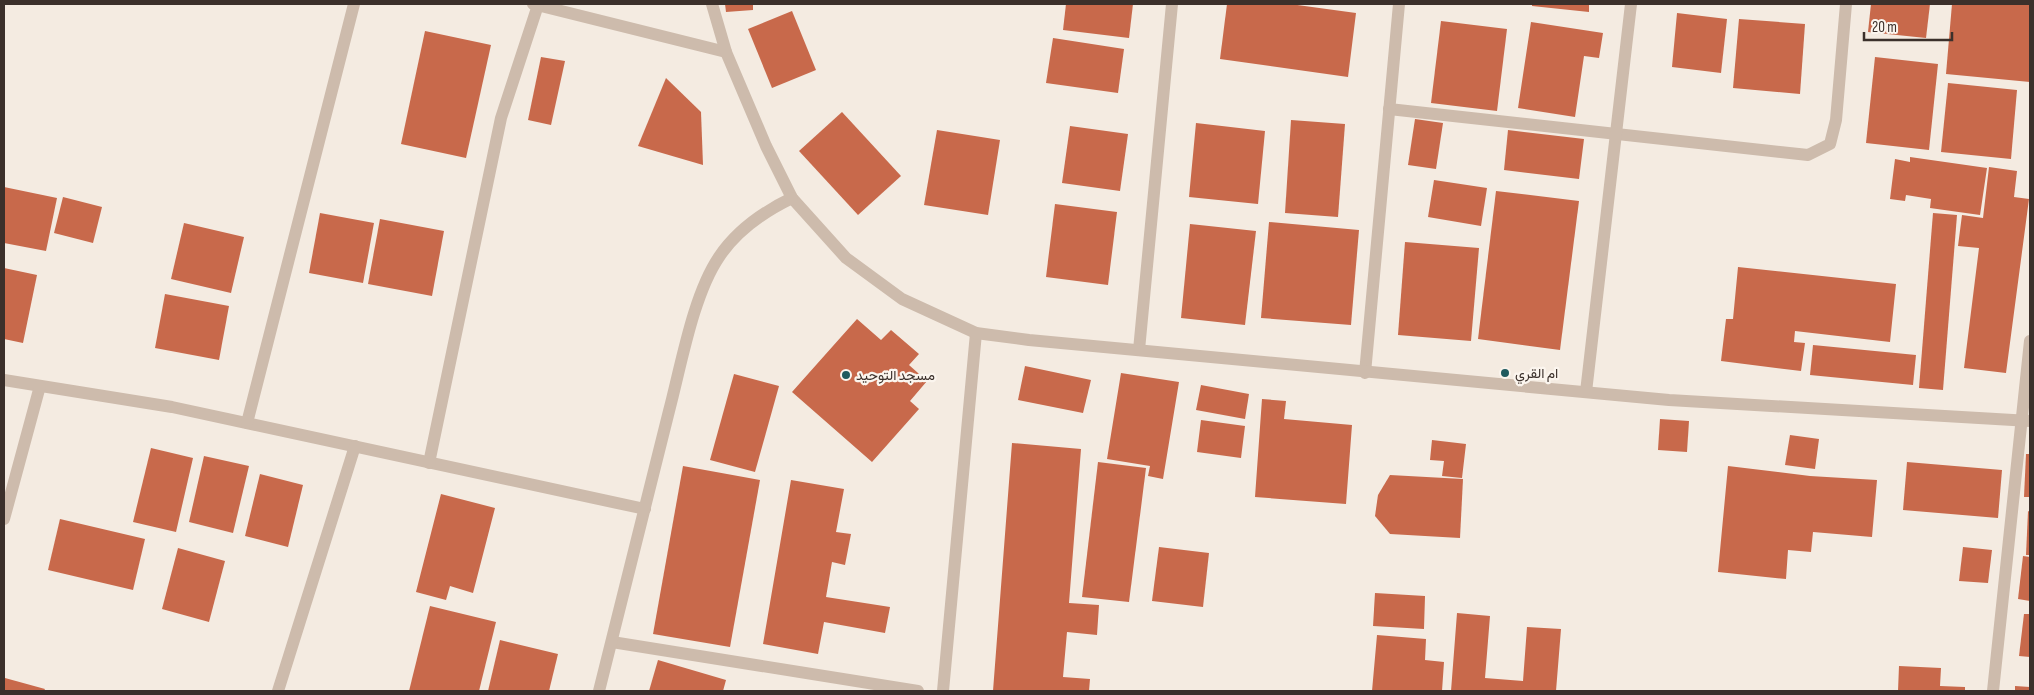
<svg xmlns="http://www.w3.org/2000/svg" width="2034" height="695" font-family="'Sofia Sans Condensed',Vazirmatn,sans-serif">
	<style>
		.building { fill: #c8694b }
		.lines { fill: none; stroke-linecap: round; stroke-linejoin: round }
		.minor { stroke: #cdbbac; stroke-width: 12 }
		.tertiary { stroke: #cdbbac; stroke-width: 12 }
		.poi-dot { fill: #1f5a5e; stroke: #fbf5ee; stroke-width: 2 }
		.labels { text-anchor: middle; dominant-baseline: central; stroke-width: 4.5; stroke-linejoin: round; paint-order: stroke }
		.poi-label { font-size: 14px; fill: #3b302b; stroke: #fbf5ee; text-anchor: start }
	</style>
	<rect width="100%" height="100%" fill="#f4ebe1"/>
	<g class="building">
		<polygon points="725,4 753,4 753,10 726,12"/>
		<polygon points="1066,4 1133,4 1129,38 1063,30"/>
		<polygon points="1227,4 1290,4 1356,13 1348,77 1220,59"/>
		<polygon points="1532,4 1589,4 1589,12 1532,6"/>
		<polygon points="1871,4 1930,4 1926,38 1868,32"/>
		<polygon points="1952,4 2030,4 2030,82 1946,74"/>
		<polygon points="792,11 816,70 772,88 748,29"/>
		<polygon points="1677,13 1727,19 1721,73 1672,67"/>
		<polygon points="1739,19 1805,24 1800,94 1733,88"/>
		<polygon points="1441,21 1507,29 1497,111 1431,103"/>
		<polygon points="1531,22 1603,33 1599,58 1584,56 1575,117 1518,108"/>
		<polygon points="425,31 491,45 466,158 401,144"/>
		<polygon points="1053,38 1124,49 1118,93 1046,83"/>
		<polygon points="541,57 565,61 551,125 528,120"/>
		<polygon points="1875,57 1938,64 1929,150 1866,143"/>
		<polygon points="666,78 701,112 703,165 638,146"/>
		<polygon points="1948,83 2017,90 2011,159 1941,152"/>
		<polygon points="842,112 901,176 858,215 799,151"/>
		<polygon points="1415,119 1443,123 1436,169 1408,165"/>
		<polygon points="1291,120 1345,124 1338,217 1285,213"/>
		<polygon points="1196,123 1265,131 1258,204 1189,197"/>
		<polygon points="1070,126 1128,134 1120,191 1062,183"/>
		<polygon points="937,130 1000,140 988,215 924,205"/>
		<polygon points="1508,130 1584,139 1579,179 1504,170"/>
		<polygon points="1910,157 1987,168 1980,215 1930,208 1931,199 1906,195 1905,201 1890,199 1895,159 1910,162"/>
		<polygon points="1989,167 2017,171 2014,197 2029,199 2006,373 1964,368 1979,248 1958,246 1962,215 1983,218"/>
		<polygon points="1434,180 1487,188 1481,226 1428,217"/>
		<polygon points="4,187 57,198 46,251 4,243"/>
		<polygon points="1496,191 1579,201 1560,350 1478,339"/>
		<polygon points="63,197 102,207 93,243 54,233"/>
		<polygon points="1055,204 1117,212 1108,285 1046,277"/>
		<polygon points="320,213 374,223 363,283 309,273"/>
		<polygon points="1933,213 1957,215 1943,390 1919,388"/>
		<polygon points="380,219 444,231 432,296 368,284"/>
		<polygon points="1269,222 1359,230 1351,325 1261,318"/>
		<polygon points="184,223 244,237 231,293 171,279"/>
		<polygon points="1190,224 1256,231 1245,325 1181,318"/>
		<polygon points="1405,242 1479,248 1471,341 1398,335"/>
		<polygon points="1738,267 1896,284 1890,342 1795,331 1794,342 1805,343 1801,371 1721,361 1726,319 1733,319"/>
		<polygon points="4,268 37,275 23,343 4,339"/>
		<polygon points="165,294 229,306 219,360 155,348"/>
		<polygon points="857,319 881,340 891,330 919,354 909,365 927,381 910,401 919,409 872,462 792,392"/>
		<polygon points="1813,345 1916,355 1913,385 1810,375"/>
		<polygon points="1025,366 1091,380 1083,413 1018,400"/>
		<polygon points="1121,373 1179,382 1163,479 1148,476 1150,466 1107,459"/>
		<polygon points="734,374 779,386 755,472 710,460"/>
		<polygon points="1201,385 1249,394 1245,419 1196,410"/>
		<polygon points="1262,399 1286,401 1284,419 1352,425 1346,504 1255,497"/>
		<polygon points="1660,419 1689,421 1687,452 1658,450"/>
		<polygon points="1201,420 1245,426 1241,458 1197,452"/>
		<polygon points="1790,435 1819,439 1815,469 1785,465"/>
		<polygon points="1432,440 1466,444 1462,478 1442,476 1444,461 1430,460"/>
		<polygon points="1012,443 1081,449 1069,603 1099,605 1097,635 1067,632 1063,677 1090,679 1089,691 993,691"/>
		<polygon points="151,448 193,458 176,532 133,522"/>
		<polygon points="2026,454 2030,454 2030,497 2024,497"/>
		<polygon points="204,456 249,466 233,533 189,522"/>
		<polygon points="1098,462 1146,468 1129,602 1082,597"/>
		<polygon points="1907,462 2002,470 1998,518 1903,510"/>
		<polygon points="683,466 760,480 730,647 653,634"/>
		<polygon points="1728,466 1810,476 1877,480 1872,537 1813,532 1811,552 1788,550 1786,579 1718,572"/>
		<polygon points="260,474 303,485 288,547 245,536"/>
		<polygon points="1390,475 1463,479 1460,538 1390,534 1375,516 1378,495"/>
		<polygon points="791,480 844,489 836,532 851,534 845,565 832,562 826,597 890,607 885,633 824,622 818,654 763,644"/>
		<polygon points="441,494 495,508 473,593 450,586 446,600 416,592"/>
		<polygon points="2028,511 2030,512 2030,555 2026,555"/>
		<polygon points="60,519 145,539 133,590 48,570"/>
		<polygon points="1159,547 1209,553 1203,607 1152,601"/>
		<polygon points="1963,547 1992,550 1988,583 1959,581"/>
		<polygon points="178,548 225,561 209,622 162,609"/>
		<polygon points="2023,556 2030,557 2030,601 2018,599"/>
		<polygon points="1375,593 1425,596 1424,629 1373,626"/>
		<polygon points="430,606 496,622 479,691 409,691"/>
		<polygon points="1457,613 1490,616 1485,678 1523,681 1527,627 1561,629 1556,691 1451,691"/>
		<polygon points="2024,614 2030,614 2030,657 2019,656"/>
		<polygon points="1377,635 1426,639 1425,660 1444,662 1442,691 1372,691"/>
		<polygon points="500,640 558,654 549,691 488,691"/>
		<polygon points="658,660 726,680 723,691 649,691"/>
		<polygon points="1899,666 1941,668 1940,686 1965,687 1965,691 1898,691"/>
		<polygon points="5,678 45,689 44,691 4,691"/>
		<polygon points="2015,686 2030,687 2030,691 2015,691"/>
	</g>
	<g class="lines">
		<g class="minor">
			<polyline points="533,4 726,52"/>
			<polyline points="1389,109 1808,155 1830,144 1836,120 1846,4"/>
			<polyline points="1139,350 1172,4"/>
			<polyline points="1365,373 1399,4"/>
			<polyline points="4,380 172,407 645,509"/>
			<polyline points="1586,392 1631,4"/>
			<polyline points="247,423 354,4"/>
			<polyline points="429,463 501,118 538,5"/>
			<polyline points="4,519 40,386"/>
			<polyline points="612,642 918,691"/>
			<polyline points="278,691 355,446"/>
			<polyline points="943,691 976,333"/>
			<polyline points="1993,691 2030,341"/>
		</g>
		<g class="tertiary">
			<polyline points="712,4 726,52 766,146 792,198 846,258 902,299 976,333 1029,340 1669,400 2030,421"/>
			<path d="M599,691c23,-93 47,-186 70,-280 12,-45 24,-116 50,-154 18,-27 44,-45 73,-59"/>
		</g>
	</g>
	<g class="poi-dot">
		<circle cx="1505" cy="373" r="5"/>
		<circle cx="846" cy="375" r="5"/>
	</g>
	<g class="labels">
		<g class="poi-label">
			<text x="1515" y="373">ام القري</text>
			<text x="856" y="375">مسجد التوحيد</text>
		</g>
	</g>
	<rect width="2034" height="695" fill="none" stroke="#3b302b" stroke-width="10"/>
	<path d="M1864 32v8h88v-8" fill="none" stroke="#3b302b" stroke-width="2.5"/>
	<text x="1872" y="32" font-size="15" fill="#3b302b" stroke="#fbf5ee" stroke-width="4" paint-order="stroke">20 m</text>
</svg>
